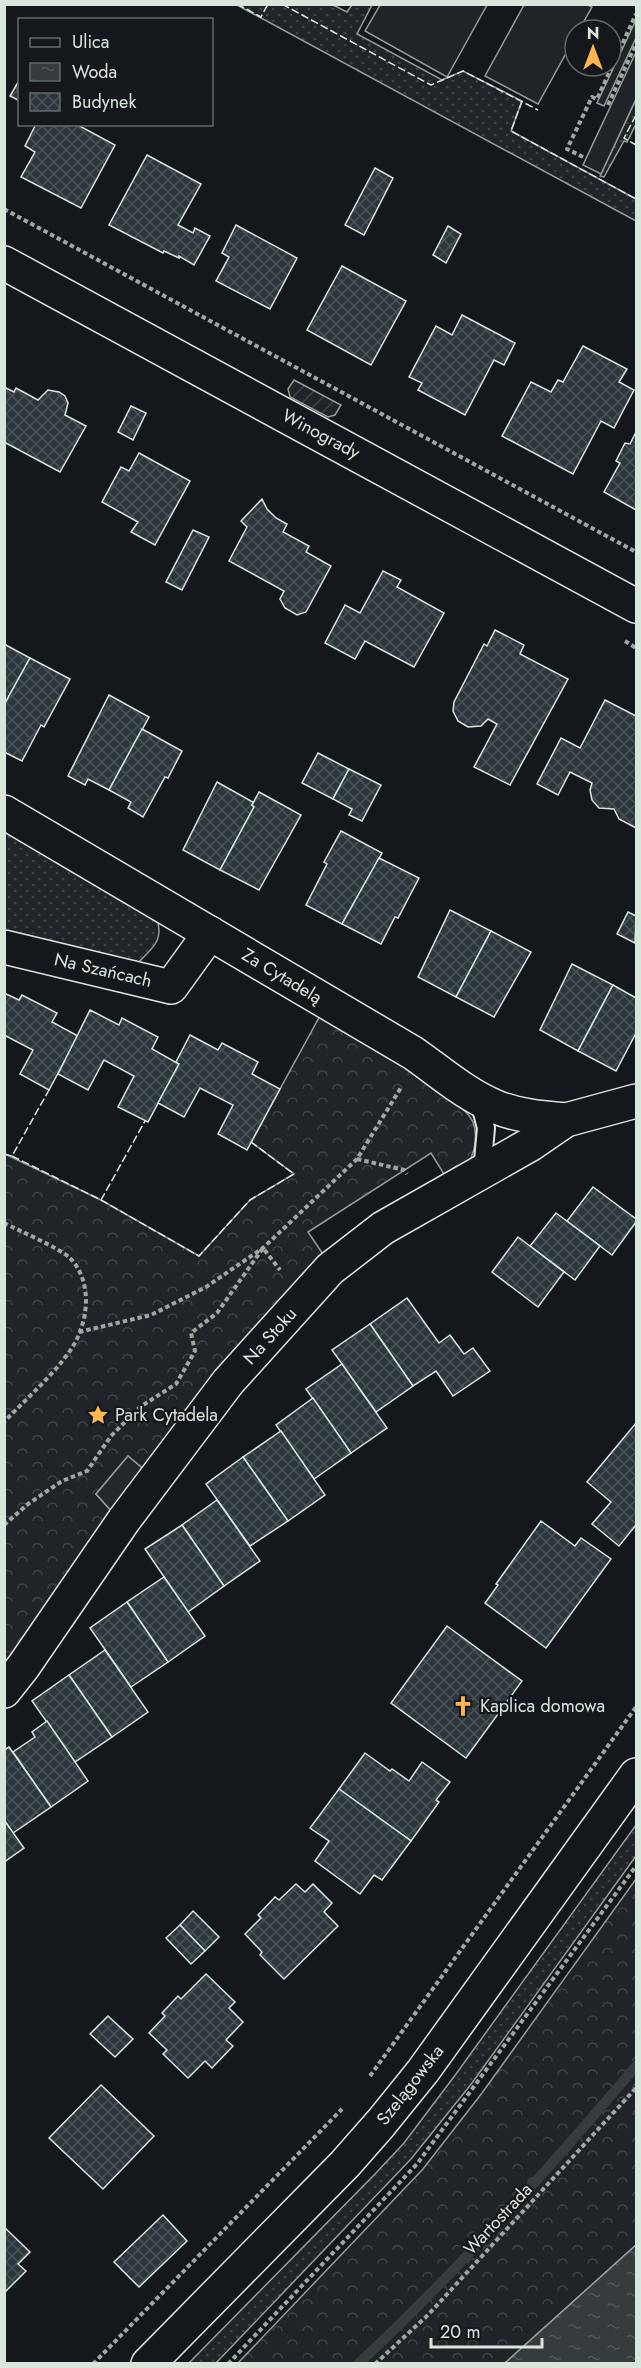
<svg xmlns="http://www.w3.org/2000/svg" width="641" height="2368" font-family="Jost,sans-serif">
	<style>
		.grass { fill: url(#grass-dots); stroke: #939e99; stroke-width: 1.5 }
		.forest { fill: url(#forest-crowns); stroke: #939e99; stroke-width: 1.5 }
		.garden { fill: url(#garden-furrows); stroke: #939e99; stroke-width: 1.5 }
		.pitch { fill: #202428; stroke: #939e99; stroke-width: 1.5 }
		.parking { fill: #24282b; stroke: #939e99; stroke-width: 1.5 }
		.water { fill: url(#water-ripples); stroke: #939e99; stroke-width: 1.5 }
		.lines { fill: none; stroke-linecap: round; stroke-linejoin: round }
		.stream { stroke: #363b3e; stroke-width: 10 }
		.building { fill: url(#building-cross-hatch); stroke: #d8e6dc; stroke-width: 1.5 }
		.service-casing { stroke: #d8e6dc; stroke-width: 20 }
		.minor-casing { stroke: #d8e6dc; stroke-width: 36 }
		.tertiary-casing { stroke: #d8e6dc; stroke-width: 36 }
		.path { stroke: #9da8a2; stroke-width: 4; stroke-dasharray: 4.5 3; stroke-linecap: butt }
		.service { stroke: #14181c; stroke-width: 16 }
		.minor { stroke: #14181c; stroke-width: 33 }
		.tertiary { stroke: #14181c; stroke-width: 33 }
		.fence { stroke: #d8e6dc; stroke-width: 1.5; stroke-dasharray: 8 3; stroke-linecap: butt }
		.labels { text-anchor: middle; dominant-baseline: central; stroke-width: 4.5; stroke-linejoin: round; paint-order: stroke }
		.street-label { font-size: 18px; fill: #d8e6dc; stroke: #14181c }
		.poi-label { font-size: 18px; fill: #d8e6dc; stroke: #14181c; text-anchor: start }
	</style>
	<defs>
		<pattern id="grass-dots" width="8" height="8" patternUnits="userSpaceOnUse" patternTransform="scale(1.5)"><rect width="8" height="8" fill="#202428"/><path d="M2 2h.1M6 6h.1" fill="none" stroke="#404447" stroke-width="1.8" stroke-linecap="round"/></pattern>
		<pattern id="forest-crowns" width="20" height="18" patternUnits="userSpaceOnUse" patternTransform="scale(1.5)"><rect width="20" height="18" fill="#202428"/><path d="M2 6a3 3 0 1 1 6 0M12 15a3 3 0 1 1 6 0" fill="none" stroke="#404447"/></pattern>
		<pattern id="garden-furrows" width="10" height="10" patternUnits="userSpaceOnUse" patternTransform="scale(1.5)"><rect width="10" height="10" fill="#202428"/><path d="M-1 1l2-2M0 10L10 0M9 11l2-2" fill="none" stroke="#404447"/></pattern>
		<pattern id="water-ripples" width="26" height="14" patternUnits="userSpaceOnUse" patternTransform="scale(1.5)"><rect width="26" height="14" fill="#363b3e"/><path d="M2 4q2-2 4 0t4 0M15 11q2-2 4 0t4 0" fill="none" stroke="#525759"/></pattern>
		<pattern id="building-cross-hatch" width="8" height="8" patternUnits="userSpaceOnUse" patternTransform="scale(1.5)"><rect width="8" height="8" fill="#2c363c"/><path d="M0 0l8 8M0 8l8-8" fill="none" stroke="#4a5358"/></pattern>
	</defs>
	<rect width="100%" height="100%" fill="#14181c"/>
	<g class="grass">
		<polygon points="237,5 333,5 347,12 352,5 372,5 357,34 442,80 463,71 522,101 511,131 636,199 636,221"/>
		<polygon points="636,99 636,124 627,142 624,141 604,177 600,176"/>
		<path d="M5,832l152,87c7,22 -5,29 -19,44l-133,-32z"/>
		<polygon points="636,1825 636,1856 472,2083 411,2159 216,2363 189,2363 375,2174 404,2143 456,2074"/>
	</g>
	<g class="forest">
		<path d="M321,1014c32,20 138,78 152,108 5,13 2,33 -7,44 -5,5 -13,9 -19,13l-16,-26 -123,79 17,25 -178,215 -19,-16 -32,38 18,20 -109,157v-517l96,46 98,56 51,-56 44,-26 -43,-32z"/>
		<polygon points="636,1879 636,2245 505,2363 238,2363 423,2169 482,2093"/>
	</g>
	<polygon class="garden" points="294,380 341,405 335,415 328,417 290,397 288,389"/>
	<g class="pitch">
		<polygon points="380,5 380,4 487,5 447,77 365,31"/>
		<polygon points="588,5 592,7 579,30 575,30 575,37 538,104 485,76 524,5"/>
		<polygon points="636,20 636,38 604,106 597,103"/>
		<polygon points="636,52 636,99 601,174 583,165"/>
	</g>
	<polygon class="parking" points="128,1456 147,1472 114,1514 96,1494"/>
	<polygon class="water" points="636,2245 636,2363 505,2363"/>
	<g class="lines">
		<path class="stream" d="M358,2364c99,-92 191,-195 278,-298"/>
	</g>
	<g class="building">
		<polygon points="20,79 20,101 10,96"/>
		<polygon points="36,124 76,124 115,145 81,208 21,177 35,152 25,146"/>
		<polygon points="147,155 201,184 178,225 193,233 195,228 210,236 194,265 179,256 179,258 164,251 163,253 109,225"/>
		<polygon points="375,168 393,178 364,235 345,225"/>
		<polygon points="236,225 297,258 270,309 216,281 229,257 222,253"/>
		<polygon points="448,226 461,234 446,263 433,255"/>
		<polygon points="342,266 406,301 371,365 307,330"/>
		<polygon points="462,315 515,343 504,365 494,360 465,415 418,390 422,383 409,377 436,326 452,335"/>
		<polygon points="583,346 627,369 619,382 634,390 614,428 601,421 573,474 502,436 531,382 551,392 558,380 563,382"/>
		<polygon points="4,387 14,392 16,388 38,400 48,390 59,392 65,396 68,403 65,415 86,426 60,472 4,442"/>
		<polygon points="131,406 146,413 133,440 118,432"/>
		<polygon points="636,432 636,510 604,492 620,463 616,461 625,443 630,444"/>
		<polygon points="139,453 190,481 155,545 131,532 138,522 102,502 121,467 129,471"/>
		<polygon points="262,499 267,509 276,518 287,524 283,532 309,546 306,552 331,566 306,612 297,615 285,608 280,599 284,591 229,561 247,527 241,521"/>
		<polygon points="193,530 209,537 182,590 166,582"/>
		<polygon points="383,571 401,580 397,587 444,613 414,667 365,641 355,659 325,643 345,605 360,613"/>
		<polygon points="495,630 524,645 520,654 568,679 510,785 474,767 497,724 488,719 481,726 468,727 458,721 453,711 454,702 484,644 487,646"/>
		<polygon points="4,644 30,658 4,705"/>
		<polygon points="30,658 70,679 44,727 41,725 22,761 4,752 4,705"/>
		<polygon points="109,695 149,717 109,790 88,779 85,785 68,776"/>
		<polygon points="605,700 636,716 636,828 619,819 614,809 599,808 592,800 590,790 592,783 570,772 558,795 537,784 561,738 580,748"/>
		<polygon points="142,729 182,751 168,778 165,777 143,817 128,808 131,802 109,790"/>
		<polygon points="318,753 349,769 333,799 302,783"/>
		<polygon points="349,769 381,785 362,821 349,815 352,809 333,799"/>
		<polygon points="217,782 253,802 252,805 254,807 220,870 183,850"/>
		<polygon points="259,792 301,815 259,890 220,870 254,807 252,805"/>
		<polygon points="341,831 382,853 342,924 306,905 327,864 324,862"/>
		<polygon points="379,858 419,878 398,918 395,917 381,944 342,924"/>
		<polygon points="450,910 491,931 456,997 418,977"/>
		<polygon points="628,912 636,916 635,943 617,934"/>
		<polygon points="491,931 531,952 494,1017 456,997"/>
		<polygon points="572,964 613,985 578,1051 540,1030"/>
		<polygon points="613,985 636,998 636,1033 616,1071 578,1051"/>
		<polygon points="4,993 19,1000 22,995 57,1013 52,1022 78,1036 49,1090 20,1074 33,1050 4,1035"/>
		<polygon points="90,1010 119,1025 122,1018 158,1037 152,1049 179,1064 148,1122 118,1107 134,1076 104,1060 88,1090 58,1074"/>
		<polygon points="190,1035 218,1050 222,1043 258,1062 252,1074 280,1089 247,1150 218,1134 233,1105 200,1088 184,1117 158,1103 179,1064 176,1062"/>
		<polygon points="593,1187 636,1219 636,1222 612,1255 567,1221"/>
		<polygon points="556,1213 600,1246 575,1280 530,1246"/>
		<polygon points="518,1237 564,1272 538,1307 492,1272"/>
		<polygon points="407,1298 439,1343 450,1335 464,1354 473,1348 490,1371 453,1396 436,1371 413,1386 370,1324"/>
		<polygon points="370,1324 413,1386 376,1412 332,1350"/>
		<polygon points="342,1364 387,1428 351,1453 306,1389"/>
		<polygon points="313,1398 351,1453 314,1479 276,1425"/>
		<polygon points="636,1423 636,1525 619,1546 592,1524 611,1502 587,1482"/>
		<polygon points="281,1431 325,1495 288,1521 243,1457"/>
		<polygon points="243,1457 288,1521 250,1546 206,1484"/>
		<polygon points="217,1500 260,1561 224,1586 182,1525"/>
		<polygon points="541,1521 575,1546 581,1538 611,1559 546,1648 485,1603 498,1585 496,1584"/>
		<polygon points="182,1525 224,1586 188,1612 145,1549"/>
		<polygon points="164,1577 205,1636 168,1662 127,1602"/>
		<polygon points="127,1602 168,1662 131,1687 90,1628"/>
		<polygon points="447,1626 522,1681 466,1758 391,1703"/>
		<polygon points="105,1650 148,1712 112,1737 69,1675"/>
		<polygon points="69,1675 112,1737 75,1762 32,1701"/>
		<polygon points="47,1721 88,1781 51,1807 13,1752 35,1737 32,1732"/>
		<polygon points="9,1747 51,1807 13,1833 4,1820 4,1750"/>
		<polygon points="365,1753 390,1771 392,1769 409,1781 422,1762 450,1782 436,1800 439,1802 411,1841 339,1789"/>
		<polygon points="339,1789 411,1841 382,1880 374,1875 360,1894 315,1861 329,1841 310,1828"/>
		<polygon points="4,1820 24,1848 4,1862"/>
		<polygon points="296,1884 305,1892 313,1884 332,1903 324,1912 338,1926 284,1979 260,1955 262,1952 245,1934 261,1918 258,1915 275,1897 279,1900"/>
		<polygon points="193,1911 219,1937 205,1951 180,1925"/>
		<polygon points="180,1925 205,1951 191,1964 166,1938"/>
		<polygon points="206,1974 235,2002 229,2008 243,2022 226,2040 233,2046 212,2068 205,2061 188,2078 163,2054 167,2050 149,2033 165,2016 162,2013 178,1996 181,1999"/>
		<polygon points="108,2016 133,2039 115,2057 90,2034"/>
		<polygon points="101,2085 154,2136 103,2189 49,2138"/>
		<polygon points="163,2215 187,2241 139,2287 114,2262"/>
		<polygon points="4,2227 30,2252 18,2264 26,2271 4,2293"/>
	</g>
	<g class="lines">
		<g class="service-casing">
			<polyline id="service" points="478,1098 486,1128 482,1172"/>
		</g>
		<g class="minor-casing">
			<g id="minor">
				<path d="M4,812l409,241c26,18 53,42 83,54 22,9 46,11 70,13"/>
				<polyline points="4,947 171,987 210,933"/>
				<polyline points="4,1691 23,1667 124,1520 228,1382 330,1269 383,1228 531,1144 566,1120 636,1101"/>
			</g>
		</g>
		<g class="tertiary-casing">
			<g id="tertiary">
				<polyline points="4,263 636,606"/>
				<polyline points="148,2364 345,2164 381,2123 423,2071 636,1775"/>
			</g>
		</g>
		<g class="path">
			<polyline points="608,105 636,44"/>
			<polyline points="583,157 567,149 592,97 597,99 636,14"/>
			<polyline points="4,209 636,552"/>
			<polyline points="625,641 636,648"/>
			<polyline points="357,1159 404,1170 407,1174"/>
			<path d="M4,1223c14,7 57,26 66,35 25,26 18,70 -3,97 -18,24 -42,45 -63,67"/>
			<polyline points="79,1332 151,1315 206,1287 263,1248 357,1159 402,1086"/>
			<polyline points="4,1525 28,1504 62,1481 87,1471 111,1436 140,1407 176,1384 195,1351 191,1333 217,1313 263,1248 280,1270"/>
			<polyline points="370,2076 636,1707"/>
			<polyline points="93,2364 342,2109"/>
			<polyline points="228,2364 417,2164 636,1866"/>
			<polyline points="375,2364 428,2315 636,2088"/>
		</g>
		<use href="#service" class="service"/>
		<use href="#minor" class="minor"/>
		<use href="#tertiary" class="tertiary"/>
		<g class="fence">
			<polyline points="237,4 261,17 268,4"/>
			<polyline points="282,4 431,85 463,71 538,110"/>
			<polyline points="522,101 511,131 636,199"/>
			<polyline points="636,115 624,138 636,145"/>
			<polyline points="4,1154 12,1156 49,1090"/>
			<polyline points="12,1156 101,1200 145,1121"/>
			<polyline points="101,1200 199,1256 250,1200 294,1174 251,1142"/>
		</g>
	</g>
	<defs>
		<g id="sight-bare" transform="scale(1.62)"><path d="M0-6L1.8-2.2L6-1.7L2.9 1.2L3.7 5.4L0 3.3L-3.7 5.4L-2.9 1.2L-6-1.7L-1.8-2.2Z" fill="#ffb74d" stroke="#14181c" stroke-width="2.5" paint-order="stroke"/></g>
		<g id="church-bare" transform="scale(1.62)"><path d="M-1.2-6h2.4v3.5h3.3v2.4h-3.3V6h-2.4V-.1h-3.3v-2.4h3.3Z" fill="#ffb74d" stroke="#14181c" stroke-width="2.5" paint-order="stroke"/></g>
	</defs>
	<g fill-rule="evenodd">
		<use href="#sight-bare" x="98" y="1415"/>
		<use href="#church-bare" x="463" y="1706"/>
	</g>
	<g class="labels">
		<g class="street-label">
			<text transform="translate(321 434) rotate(28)">Winogrady</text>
			<text transform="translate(103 970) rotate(13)">Na Szańcach</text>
			<text transform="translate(282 976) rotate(31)">Za Cytadelą</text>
			<text transform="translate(270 1336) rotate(-48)">Na Stoku</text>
			<text transform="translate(410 2085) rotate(-52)">Szelągowska</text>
			<text transform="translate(498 2219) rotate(-47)">Wartostrada</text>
		</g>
		<g class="poi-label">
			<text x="115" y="1415">Park Cytadela</text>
			<text x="480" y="1706">Kaplica domowa</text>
		</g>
	</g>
	<rect width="641" height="2368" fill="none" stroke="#d8e6dc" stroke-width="12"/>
	<rect x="18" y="18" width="195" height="108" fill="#14181c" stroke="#626a69" stroke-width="1.5"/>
	<rect x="30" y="38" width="30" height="9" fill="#14181c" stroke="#626a69" stroke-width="1.5"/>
	<text x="72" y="48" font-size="18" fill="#d8e6dc">Ulica</text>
	<rect x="30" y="63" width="30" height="18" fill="url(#water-ripples)" stroke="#626a69" stroke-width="1.5"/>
	<text x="72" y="78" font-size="18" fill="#d8e6dc">Woda</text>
	<rect x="30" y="93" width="30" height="18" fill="url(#building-cross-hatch)" stroke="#626a69" stroke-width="1.5"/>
	<text x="72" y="108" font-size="18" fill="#d8e6dc">Budynek</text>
	<g transform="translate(593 48)"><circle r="28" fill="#14181c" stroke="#626a69" stroke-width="1.5"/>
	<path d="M0-4.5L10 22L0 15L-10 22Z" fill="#ffb74d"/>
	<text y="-9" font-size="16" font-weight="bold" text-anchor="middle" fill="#d8e6dc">N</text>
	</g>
	<path d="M431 2338v9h111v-9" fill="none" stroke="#d8e6dc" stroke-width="3"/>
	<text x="440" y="2338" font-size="18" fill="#d8e6dc" stroke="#14181c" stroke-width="4.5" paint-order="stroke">20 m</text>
</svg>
